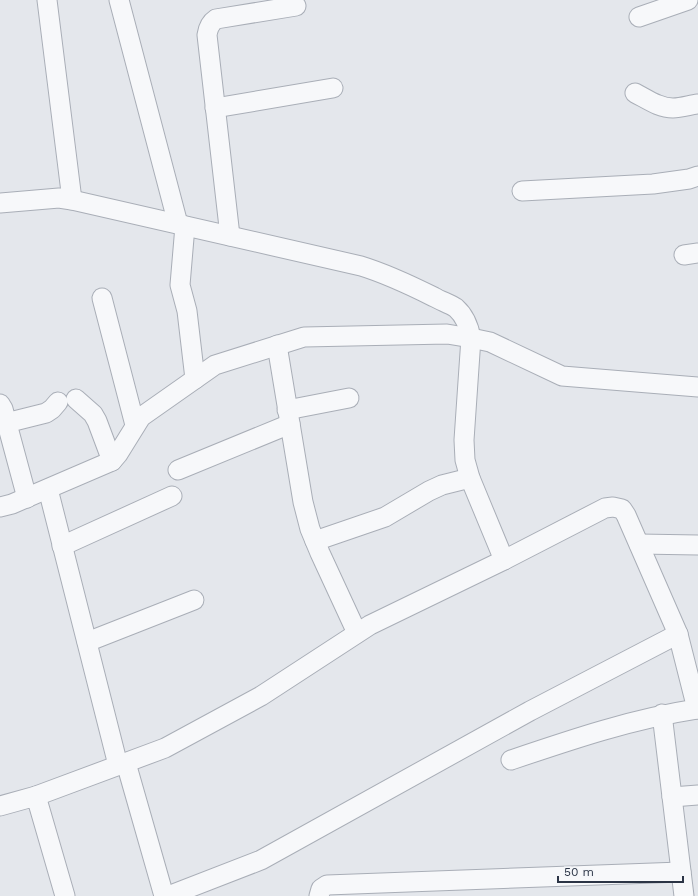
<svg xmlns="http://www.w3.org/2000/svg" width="698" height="896" font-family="'Work Sans',sans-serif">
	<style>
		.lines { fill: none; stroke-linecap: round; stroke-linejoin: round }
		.minor-casing { stroke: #a9aeb7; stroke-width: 21 }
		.minor { stroke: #f7f8fa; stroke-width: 19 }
	</style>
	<rect width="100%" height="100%" fill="#e4e7ec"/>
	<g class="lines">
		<g class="minor-casing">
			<g id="minor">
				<polyline points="47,0 72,200"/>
				<polyline points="119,0 178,224"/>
				<polyline points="639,17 688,0"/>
				<path d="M635,93c12,6 24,15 38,15 8,0 17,-3 25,-4"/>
				<polyline points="215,108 333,88"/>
				<polyline points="522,191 653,184 689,179 698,176"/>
				<path d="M0,203l59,-5 13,2 289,66c26,8 49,19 73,31 7,4 16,7 22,11 9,8 13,19 15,30l-7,102 1,20 5,18 34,82"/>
				<polyline points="185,226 180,285 187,311 195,379"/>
				<path d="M230,236l-23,-201c1,-7 3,-12 9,-16l80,-13"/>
				<polyline points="684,255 698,253"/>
				<polyline points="102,298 135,425"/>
				<polyline points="277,345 303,502 310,529 320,553 357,633"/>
				<polyline points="76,399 93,414 97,421 112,461"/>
				<polyline points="0,404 3,409 27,498"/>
				<polyline points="287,410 349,398"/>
				<polyline points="6,423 46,413 52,409 58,402"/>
				<polyline points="178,470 290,424"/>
				<polyline points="48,489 118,765"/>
				<polyline points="0,507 12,504 112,461 118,454 141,417 215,365 304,337 447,334 471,338 490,342 562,376 698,387"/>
				<polyline points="315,541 385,517 429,491 442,485 470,478"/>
				<polyline points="639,544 698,545"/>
				<polyline points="62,546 172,496"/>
				<polyline points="87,642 194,600"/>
				<polyline points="662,714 684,896"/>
				<path d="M511,760c62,-21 121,-41 186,-51"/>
				<polyline points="126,763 164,896"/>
				<polyline points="36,796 165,748 261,696 370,625 504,560 605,508 613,507 622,509 626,515 678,634 697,709 698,709"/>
				<polyline points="672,797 698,795"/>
				<polyline points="0,806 36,796 65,896"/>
				<polyline points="168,896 261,860 530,711 678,634"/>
				<polyline points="319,896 321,889 327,885 681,872"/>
			</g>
		</g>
		<use href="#minor" class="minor"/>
	</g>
	<path d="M558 876v6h125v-6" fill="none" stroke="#2b3445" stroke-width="2"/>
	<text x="564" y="876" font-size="12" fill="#2b3445" stroke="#f4f6f9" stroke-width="3" paint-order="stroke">50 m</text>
</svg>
